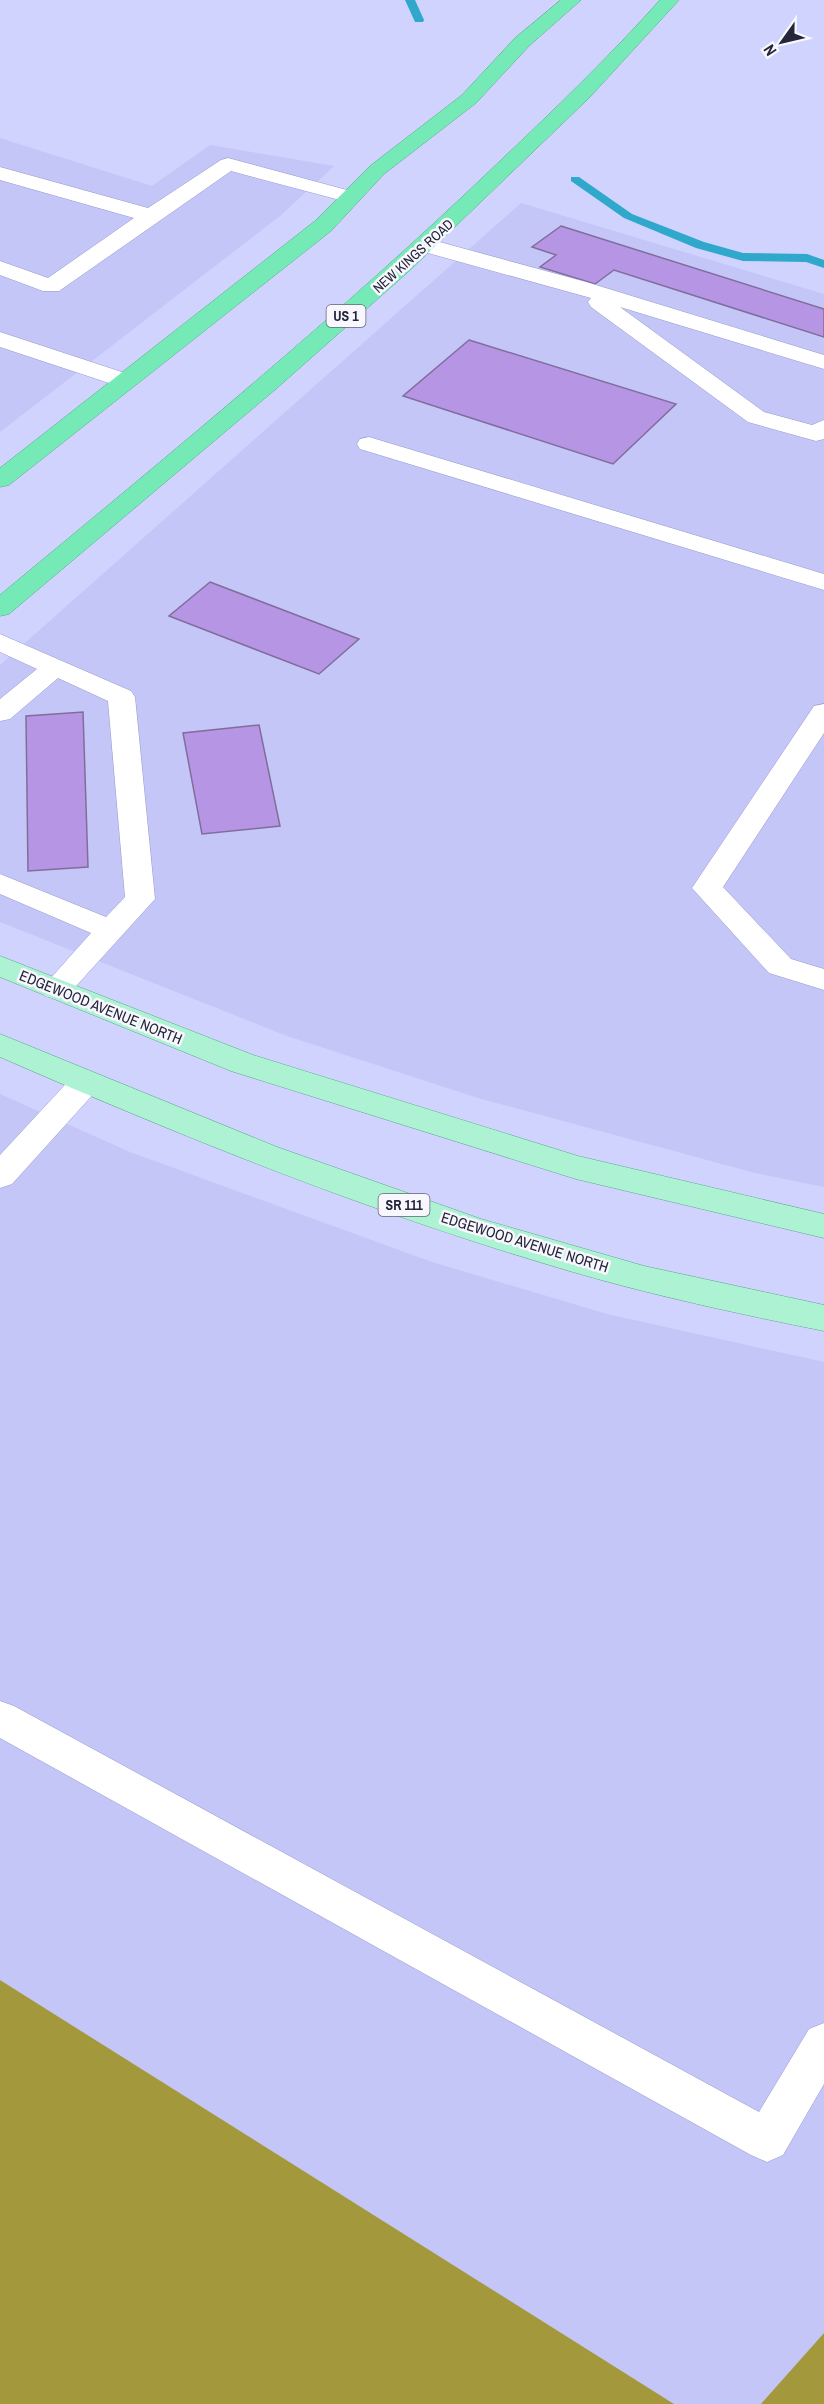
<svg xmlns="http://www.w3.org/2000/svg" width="824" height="2404" font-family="'Archivo Narrow',sans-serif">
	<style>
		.built { fill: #c3c6f6 }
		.forest { fill: #a3983b }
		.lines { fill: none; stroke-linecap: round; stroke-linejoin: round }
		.stream { fill: #2fa8cb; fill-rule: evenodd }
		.building { fill: #b696e4; stroke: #806d9c; stroke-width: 1.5 }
		.minor-casing { stroke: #9799cc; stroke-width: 1 }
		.major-casing { stroke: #5aa58b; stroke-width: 1 }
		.highway-casing { stroke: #5aa58b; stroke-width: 1 }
		.minor { fill: #fff; fill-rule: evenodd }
		.major { fill: #adf2d3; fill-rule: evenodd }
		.highway { fill: #76eab6; fill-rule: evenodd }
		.labels { text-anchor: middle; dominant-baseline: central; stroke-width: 5; stroke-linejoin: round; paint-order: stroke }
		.far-street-label { font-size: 14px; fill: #25263a; stroke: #f7f7fd }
		.shield { fill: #f7f7fd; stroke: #646574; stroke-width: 1.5 }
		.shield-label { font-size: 14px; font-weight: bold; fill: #25263a }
		.street-label { font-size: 15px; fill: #25263a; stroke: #f7f7fd }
	</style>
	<rect width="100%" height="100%" fill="#d0d3fe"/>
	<g class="built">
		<polygon points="0,138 152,186 210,145 334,166 280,216 0,432"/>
		<polygon points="521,203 824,294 824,1187 755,1173 478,1098 287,1036 0,922 0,665"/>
		<polygon points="0,1094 130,1152 432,1262 607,1314 824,1362 824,2333 761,2404 674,2404 0,1980"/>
	</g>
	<g class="forest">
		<polygon points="0,1980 674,2404 0,2404"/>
		<polygon points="824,2333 824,2404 761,2404"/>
	</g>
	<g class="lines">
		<g class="stream">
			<polygon points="405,0 415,0 424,20 423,22 415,22"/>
			<polygon points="571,177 579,177 632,214 704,242 743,253 807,254 824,260 824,268 806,262 743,261 696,248 624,218 571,181"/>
		</g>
	</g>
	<g class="building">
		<polygon points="561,226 824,309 824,337 614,270 595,284 540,267 556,255 532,247"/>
		<polygon points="469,340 676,404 613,464 403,396"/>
		<polygon points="210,582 359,639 319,674 169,616"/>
		<polygon points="83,712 88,867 28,871 26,716"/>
		<polygon points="259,725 280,826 202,834 183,733"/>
	</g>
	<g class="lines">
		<g class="minor-casing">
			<g id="minor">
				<polygon points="228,158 358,193 362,197 358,201 351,203 231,171 59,291 43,291 0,275 0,261 48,278 134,218 0,180 0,167 148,208 221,160"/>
				<polygon points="425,238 586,282 824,355 824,369 620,307 764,412 812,425 824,420 824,439 816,441 748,422 591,307 588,302 591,298 417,250 414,245 417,240"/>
				<polygon points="0,332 134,376 138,381 134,386 118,386 0,347"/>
				<polygon points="369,437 824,574 824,590 360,449 357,444 360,439"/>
				<polygon points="0,634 131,691 135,697 155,899 67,996 56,999 45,996 41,989 91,933 0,894 0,874 106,917 125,897 108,701 58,678 10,719 0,721 0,699 37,669 0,652"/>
				<polygon points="824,704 824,733 723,887 791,959 824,969 824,990 769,973 692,888 814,706"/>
				<polygon points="86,1071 97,1074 102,1082 97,1090 12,1184 0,1188 0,1155 75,1074"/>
				<polygon points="0,1701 14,1706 759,2112 809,2029 824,2023 824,2084 783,2155 767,2162 751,2155 0,1738"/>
			</g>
		</g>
		<g class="major-casing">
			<g id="major">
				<polygon points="0,956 253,1055 578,1156 824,1214 824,1238 576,1179 231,1071 0,977"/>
				<path d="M0,1034l277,113 204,72 163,47 180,39v26c-84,-17 -169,-35 -251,-59 -196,-57 -386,-133 -573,-215z"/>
			</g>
		</g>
		<g class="highway-casing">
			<g id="highway">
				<polygon points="561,0 581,0 529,46 476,103 384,174 331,231 9,485 0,487 0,468 315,221 370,166 462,95 515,38"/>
				<path d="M660,0h19l-90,98 -181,174 -131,116 -268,226 -9,2v-21c170,-141 341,-281 500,-434 55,-52 109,-104 160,-161z"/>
			</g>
		</g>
		<use href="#minor" class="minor"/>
		<use href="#major" class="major"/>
		<use href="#highway" class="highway"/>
	</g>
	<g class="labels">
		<g class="far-street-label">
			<text transform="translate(413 256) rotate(-42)">NEW KINGS ROAD</text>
		</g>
		<g class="shield">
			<rect x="326.5" y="305" width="39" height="22" rx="4.5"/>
			<rect x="378.5" y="1194" width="51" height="22" rx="4.5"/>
		</g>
		<g class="shield-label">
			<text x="346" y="316">US 1</text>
			<text x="404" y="1205">SR 111</text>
		</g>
		<g class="street-label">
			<text transform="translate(101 1007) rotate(22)">EDGEWOOD AVENUE NORTH</text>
			<text transform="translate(525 1242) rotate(17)">EDGEWOOD AVENUE NORTH</text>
		</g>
	</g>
	<g transform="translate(782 42) rotate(236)" stroke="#f7f7fd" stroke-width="4.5" paint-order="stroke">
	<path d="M0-4.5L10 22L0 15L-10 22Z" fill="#25263a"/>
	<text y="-9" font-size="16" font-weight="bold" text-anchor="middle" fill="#25263a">N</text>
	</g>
</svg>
